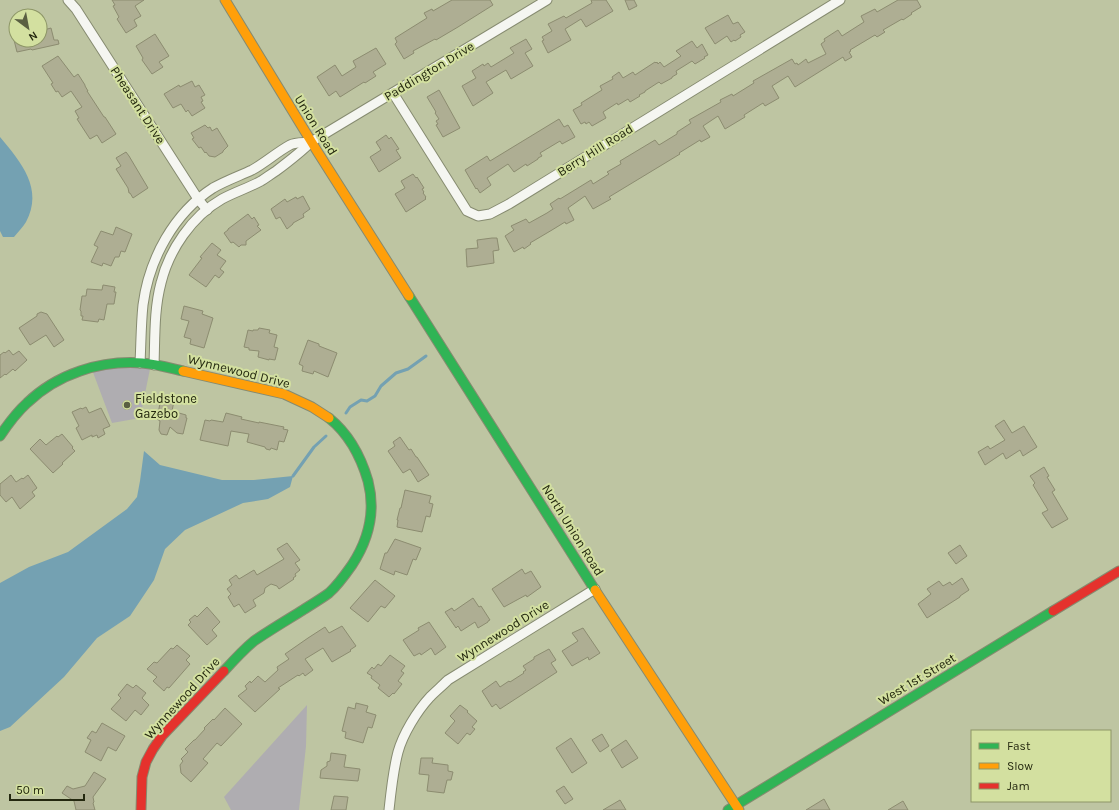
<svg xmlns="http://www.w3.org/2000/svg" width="1119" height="810" font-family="Karla,sans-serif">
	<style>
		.green { fill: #afadb1 }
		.water { fill: #74a1b2 }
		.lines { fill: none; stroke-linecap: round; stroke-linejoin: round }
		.stream { stroke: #74a1b2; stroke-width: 3 }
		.building { fill: #aeae93; stroke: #8c8c70 }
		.street-casing { stroke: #868b70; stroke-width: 11 }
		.fast-casing { stroke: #868b70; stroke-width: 11 }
		.slow-casing { stroke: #868b70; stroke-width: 11 }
		.jam-casing { stroke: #868b70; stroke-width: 11 }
		.street { stroke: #f5f6f1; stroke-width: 9 }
		.fast { stroke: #30b455; stroke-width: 9 }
		.slow { stroke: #ff9f0a; stroke-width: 9 }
		.jam { stroke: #e5322d; stroke-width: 9 }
		.poi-dot { fill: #5a5f42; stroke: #d3e0a0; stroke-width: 1.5 }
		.labels { text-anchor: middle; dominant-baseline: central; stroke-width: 4; stroke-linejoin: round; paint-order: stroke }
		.street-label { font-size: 13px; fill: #24280f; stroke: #d3e0a0 }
		.poi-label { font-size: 13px; fill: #24280f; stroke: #d3e0a0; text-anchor: start }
	</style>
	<rect width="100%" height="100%" fill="#bec5a2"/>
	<g class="green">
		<polygon points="151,364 140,418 112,423 91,367"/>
		<polygon points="307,705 306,746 299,810 231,810 224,797"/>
	</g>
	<g class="water">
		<path d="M0,137c21,25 44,52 26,85 -3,5 -8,10 -12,15h-11l-3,-6z"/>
		<polygon points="144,451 160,465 222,480 254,480 293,476 290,487 268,499 243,503 185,530 165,549 154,580 130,616 97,638 64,677 10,727 0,731 0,583 29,567 68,552 127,509 137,497 140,481"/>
	</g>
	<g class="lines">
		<g class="stream">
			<polyline points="346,413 350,407 361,400 367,401 375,396 381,386 396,373 408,369 426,356"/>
			<polyline points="293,476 314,447 326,436"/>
		</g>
	</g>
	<g class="building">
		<polygon points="112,0 144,0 135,6 141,16 134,20 137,26 126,33 117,19 119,17 113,6 115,5"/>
		<polygon points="452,0 490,0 493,5 458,27 436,40 435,39 413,51 414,53 404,59 395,44 397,42 395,38 427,18 424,13 432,9 433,11"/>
		<polygon points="591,0 606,0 613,11 586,27 581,19 565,29 571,40 548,53 542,41 544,40 542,37 552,31 548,24 564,16 566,18 592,3"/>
		<polygon points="625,0 634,0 637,6 629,10"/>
		<polygon points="898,0 917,0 921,7 911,13 912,14 903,20 902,19 883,30 885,32 877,37 875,35 850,50 851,51 849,52 852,57 845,61 843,57 795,87 788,76 772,86 779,98 765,106 763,103 744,115 745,117 725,129 718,116 703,126 710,137 701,142 700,140 679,153 680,154 609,197 611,199 593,209 585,196 568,208 574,220 566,224 565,222 552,230 530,243 531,244 524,249 523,247 514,252 505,236 514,230 511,226 526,219 529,223 547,213 553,209 550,204 559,198 560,199 591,180 593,184 609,174 607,172 621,164 620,161 655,140 659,145 677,134 677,132 691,123 689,120 721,102 720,100 732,94 733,96 754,83 753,81 792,59 795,64 797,63 798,65 806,59 808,63 826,54 821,44 825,41 824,39 838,30 842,36 864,22 861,16 875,9 877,12"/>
		<polygon points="728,15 733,24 738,22 745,32 740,35 741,37 735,41 734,40 731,42 727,36 715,44 705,28"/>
		<polygon points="51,28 54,40 58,40 59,44 32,50 31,49 17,52 14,40 40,40 40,31"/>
		<polygon points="155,34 169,56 159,62 163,67 152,74 142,60 143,58 136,46"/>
		<polygon points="526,39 532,49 525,53 533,66 511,79 506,70 486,82 493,93 473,106 462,86 476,78 472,71 483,64 484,66 488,63 491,67 514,53 510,48"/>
		<polygon points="692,41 697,48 702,44 708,55 704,57 705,58 695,64 692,61 676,71 677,74 672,77 672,78 661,84 659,82 645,91 645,92 639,95 640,96 630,102 628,99 618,105 617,103 603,112 606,118 592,126 589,122 586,124 585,122 581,124 573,110 582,105 581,103 602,90 600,86 613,79 612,77 619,72 623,78 633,72 635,75 655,62 656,63 657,62 658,64 660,62 664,67 681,56 676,51"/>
		<polygon points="376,48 386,64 373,72 376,76 365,83 364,82 340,97 336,91 329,96 317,77 335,65 342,76 356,67 353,61"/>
		<polygon points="58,56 74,77 78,74 85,85 85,86 88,91 87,91 104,117 105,117 116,134 102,143 97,135 90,139 77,119 79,118 75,111 82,107 71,91 62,97 58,91 56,92 51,84 53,83 42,66"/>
		<polygon points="192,81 195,87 199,85 205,95 201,97 203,101 201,102 205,108 192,116 188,110 186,112 181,104 173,108 164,94 179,85 180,87"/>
		<polygon points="439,90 460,128 443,137 436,125 438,124 436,121 439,119 435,113 436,112 427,97"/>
		<polygon points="559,119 564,127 568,125 575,137 562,144 560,141 540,153 542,156 538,158 538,159 527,166 526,164 514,172 508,164 487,178 491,185 480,193 477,188 476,189 465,170 487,156 490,161"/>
		<polygon points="205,125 208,128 210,127 212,131 217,128 228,146 223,151 223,152 215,157 209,156 206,152 205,153 201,147 199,148 192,139 194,138 191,133"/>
		<polygon points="386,135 389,139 391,137 399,149 396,150 401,158 379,172 370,157 381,150 376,142"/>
		<polygon points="126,152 129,156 148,188 133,198 130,193 129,193 128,188 116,169 121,166 116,158"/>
		<polygon points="413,174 416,178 417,177 424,188 422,189 424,192 423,193 426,197 425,198 426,199 406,212 395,194 405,188 401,181"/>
		<polygon points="303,196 310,209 303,214 304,217 293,223 293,224 287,229 280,217 276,219 271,209 285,199 287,202 296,197 297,199"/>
		<polygon points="248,214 252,219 254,217 259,225 257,226 261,230 246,241 246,245 241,245 239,247 233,242 231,243 224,233 228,230 228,229"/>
		<polygon points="116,227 132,234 125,252 121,251 119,257 115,257 111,266 103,263 102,266 91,262 98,247 94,245 101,231 113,235"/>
		<polygon points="492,238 497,238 499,250 493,251 494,263 467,267 466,249 478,248 477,240"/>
		<polygon points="212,243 221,250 217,255 226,261 220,269 224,272 219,278 215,275 206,287 189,275 202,258 200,257"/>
		<polygon points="103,285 115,287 114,292 116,292 114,304 107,304 104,320 99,319 98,322 82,320 83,316 81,316 81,311 80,310 82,296 86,296 87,289 102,290"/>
		<polygon points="184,306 203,311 202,314 213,318 204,348 190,344 191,339 184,337 189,321 181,319"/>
		<polygon points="41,312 47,314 64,340 54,347 46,335 30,345 19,328 37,316 37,314"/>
		<polygon points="259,328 270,330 269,333 277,335 274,347 278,348 275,360 269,359 269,360 258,357 259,351 249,350 249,348 244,347 248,330 253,331 253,330 258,330"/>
		<polygon points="308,340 319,344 319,346 337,353 328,377 314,371 313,374 302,371 303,366 299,364"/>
		<polygon points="9,350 13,355 19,351 27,360 15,371 13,369 6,375 5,374 0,378 0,355 4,352 5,353"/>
		<polygon points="161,398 174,401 172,411 186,415 186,418 187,418 183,434 177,433 170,427 167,435 161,434 159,430 160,421 157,419"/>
		<circle cx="127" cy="405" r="4.5"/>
		<polygon points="86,407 89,413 101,408 110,426 103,429 105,434 98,438 97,435 92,437 92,435 82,440 76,428 79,426 72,412 81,408 82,409"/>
		<polygon points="226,413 242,417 241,419 259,423 259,422 284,427 283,429 288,430 284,442 279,441 277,450 271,448 270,450 266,449 265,447 247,442 249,434 231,431 228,446 200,440 205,420 210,421 211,420 223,422"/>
		<polygon points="1004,420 1012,433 1024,426 1037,447 1023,456 1020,450 1006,459 1003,453 985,465 978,452 988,446 990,449 1005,440 995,426"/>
		<polygon points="62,434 73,447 72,448 75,451 62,463 63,464 53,473 30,449 40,439 46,445 57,436 58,437"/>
		<polygon points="400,437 409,450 411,449 416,457 417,457 429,475 418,482 410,469 403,473 388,451 395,446 393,442"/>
		<polygon points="1044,467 1049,476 1047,477 1055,490 1052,492 1068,519 1052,528 1042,513 1048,510 1033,485 1035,483 1030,476"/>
		<polygon points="11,475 16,482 22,478 23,479 28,475 37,488 32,492 35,496 20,509 12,497 6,502 0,495 0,484"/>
		<polygon points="405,490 431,496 429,503 433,504 430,517 426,516 422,532 397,527 398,520 397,520 400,508 401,508"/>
		<polygon points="395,539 421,548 416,560 413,559 407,575 395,571 394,575 380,569 385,553 387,553"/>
		<polygon points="287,543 300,560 295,563 300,570 295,574 296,576 293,578 294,579 279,589 277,586 271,584 265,588 264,593 253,600 256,606 245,613 239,604 234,607 228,597 231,594 227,589 232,585 229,580 236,575 239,579 254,570 257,575 284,559 277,549"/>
		<polygon points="960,545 967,556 956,564 948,553"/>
		<polygon points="522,569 525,574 531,571 541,587 527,597 526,595 504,607 492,589"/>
		<polygon points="962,578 969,590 960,596 960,597 927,618 918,604 931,594 927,589 939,581 943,586 950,582 952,585"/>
		<polygon points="375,580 395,596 385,608 381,606 368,622 350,608"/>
		<polygon points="473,598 479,607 481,606 490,620 488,621 488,622 478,628 475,622 461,631 458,626 456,628 445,612 452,608 454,611"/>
		<polygon points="207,607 220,622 212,630 217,636 207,645 188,625 191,622 189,620 195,615 197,617"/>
		<polygon points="429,622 446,647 435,655 431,648 421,655 420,653 414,656 403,640 419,630 418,628"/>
		<polygon points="342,626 356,646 350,650 351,651 332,662 323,648 305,659 313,670 305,676 303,673 299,676 298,675 278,688 280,689 255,712 238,696 247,689 245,686 250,681 251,683 258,676 265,682 278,670 277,667 289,659 285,654 308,638 325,627 329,633"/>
		<polygon points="583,628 600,653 589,660 588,657 572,666 562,651 578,641 572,633"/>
		<polygon points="177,645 190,656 186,660 190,664 169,688 167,687 164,691 153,681 157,677 147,669 154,662 157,663 171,648 173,649"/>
		<polygon points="549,649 556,660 551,663 557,672 500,709 496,704 492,707 482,691 496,681 500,687 509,681 510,682 524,673 523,672 526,670 523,666 534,659 534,657"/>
		<polygon points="390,655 405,666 401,671 404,673 398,681 402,684 394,694 393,693 389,697 378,688 380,685 371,678 372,676 367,673 372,667 374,669 378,664 381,666"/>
		<polygon points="127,684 133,688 136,685 146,693 142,698 149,705 141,715 135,710 126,721 111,709 121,698 118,695"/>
		<polygon points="356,703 368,706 366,712 376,715 372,728 368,727 363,743 345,738 346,732 342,731 348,707 355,709"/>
		<polygon points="460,705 468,711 467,712 477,721 472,727 475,729 470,735 467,733 458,744 445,733 455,721 450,716"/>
		<polygon points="225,708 242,724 221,746 217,743 203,759 208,763 191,782 181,773 180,765 183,761 181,759 188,752 185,749 194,740 195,740 205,729 204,728 213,719 214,720"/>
		<polygon points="102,723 125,736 116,751 108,747 101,761 85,752 91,740 87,738 92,731 96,733"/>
		<polygon points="602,734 609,746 600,752 592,740"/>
		<polygon points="571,738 587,763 572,773 556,748"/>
		<polygon points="626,740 638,758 622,768 611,750"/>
		<polygon points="331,753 346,755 344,767 360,769 358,781 320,778 321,770 327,766 327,762 330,761"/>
		<polygon points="421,758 433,758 432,763 448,765 448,771 453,772 451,780 447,780 444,793 427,791 429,775 419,774"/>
		<polygon points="94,772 106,779 93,797 94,802 93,803 95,810 76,810 74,801 62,793 67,786 73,789 85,786"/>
		<polygon points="564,786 573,799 565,804 556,791"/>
		<polygon points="334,796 348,797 346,810 331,810"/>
		<polygon points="824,799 830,810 806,810"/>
		<polygon points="620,800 626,810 603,810"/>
		<polygon points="903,801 908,810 888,810"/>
	</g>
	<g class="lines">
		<g class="street-casing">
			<g id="street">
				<polyline points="68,0 76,9 198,199 207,210"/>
				<polyline points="393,93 467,211 478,216 490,214 509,204 840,0"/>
				<path d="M140,363c1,-19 1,-39 3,-58 6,-46 31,-92 70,-117 12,-7 26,-12 39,-18 13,-7 25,-18 38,-25 6,-3 15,-2 21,-3"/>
				<path d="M154,365c1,-27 0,-56 7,-82 8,-33 31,-67 61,-84 13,-7 26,-11 39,-18 5,-3 10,-7 15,-10 12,-9 24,-18 35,-29l236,-142"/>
				<path d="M389,810c2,-19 4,-39 9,-58 5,-18 19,-41 32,-55 6,-6 12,-11 18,-17l147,-91"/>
			</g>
		</g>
		<g class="fast-casing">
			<g id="fast">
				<polyline points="409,296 595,590"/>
				<path d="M0,436c8,-12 16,-23 27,-33 30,-29 73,-43 115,-40 14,1 28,5 41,8"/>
				<path d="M224,671c10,-11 19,-21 30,-30 16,-11 33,-21 49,-31 9,-6 18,-11 26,-17 9,-8 16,-18 23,-28 17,-26 24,-53 16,-84 -7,-24 -19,-47 -39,-63"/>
				<polyline points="728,810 1053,611"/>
			</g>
		</g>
		<g class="slow-casing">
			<g id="slow">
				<polyline points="225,0 317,151 409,296"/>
				<polyline points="183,371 284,394 312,407 329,418"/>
				<polyline points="595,590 739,810"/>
			</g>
		</g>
		<g class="jam-casing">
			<g id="jam">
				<polyline points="1053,611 1119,571"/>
				<polyline points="141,810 142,777 146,762 153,749 162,736 224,671"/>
			</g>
		</g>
		<use href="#street" class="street"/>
		<use href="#fast" class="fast"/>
		<use href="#slow" class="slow"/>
		<use href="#jam" class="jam"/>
	</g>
	<circle class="poi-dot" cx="127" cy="405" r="4"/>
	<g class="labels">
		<g class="street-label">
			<text transform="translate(429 71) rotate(-31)">Paddington Drive</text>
			<text transform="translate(138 105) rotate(57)">Pheasant Drive</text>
			<text transform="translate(316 125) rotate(58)">Union Road</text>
			<text transform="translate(595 150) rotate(-32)">Berry Hill Road</text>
			<text transform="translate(239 371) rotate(14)">Wynnewood Drive</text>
			<text transform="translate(573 530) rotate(58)">North Union Road</text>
			<text transform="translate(503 631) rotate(-32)">Wynnewood Drive</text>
			<text transform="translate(917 679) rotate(-31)">West 1st Street</text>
			<text transform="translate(182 698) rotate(-48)">Wynnewood Drive</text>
		</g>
		<g class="poi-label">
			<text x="135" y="398">Fieldstone<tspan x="135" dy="15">Gazebo</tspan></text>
		</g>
	</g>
	<rect x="971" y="730" width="140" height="72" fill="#d3e0a0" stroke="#8d9666"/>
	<rect x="979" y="743" width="20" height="6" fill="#30b455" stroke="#8d9666"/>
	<text x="1007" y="750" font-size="12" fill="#24280f">Fast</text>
	<rect x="979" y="763" width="20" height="6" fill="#ff9f0a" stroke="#8d9666"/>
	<text x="1007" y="770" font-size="12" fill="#24280f">Slow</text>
	<rect x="979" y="783" width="20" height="6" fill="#e5322d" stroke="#8d9666"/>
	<text x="1007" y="790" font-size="12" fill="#24280f">Jam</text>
	<g transform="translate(28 28) rotate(148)"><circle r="19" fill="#d3e0a0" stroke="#8d9666"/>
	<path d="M0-3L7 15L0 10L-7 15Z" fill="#5a5f42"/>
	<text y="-6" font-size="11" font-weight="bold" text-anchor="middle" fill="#24280f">N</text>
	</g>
	<path d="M10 794v6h74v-6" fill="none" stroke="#24280f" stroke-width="2"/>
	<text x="16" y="794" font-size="12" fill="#24280f" stroke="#d3e0a0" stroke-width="3" paint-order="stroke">50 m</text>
</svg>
